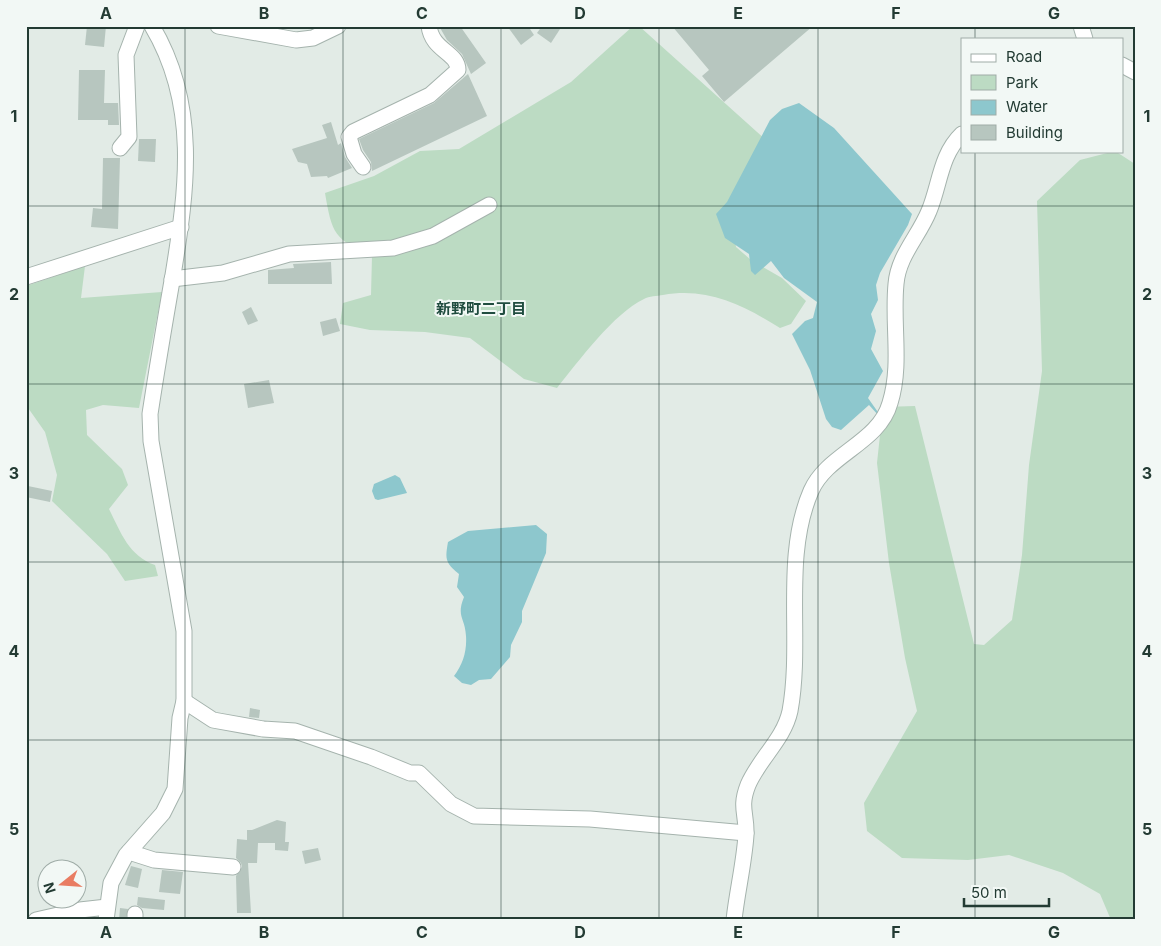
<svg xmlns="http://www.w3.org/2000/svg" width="1161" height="946" font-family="Inter,'Noto Sans JP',sans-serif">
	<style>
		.green { fill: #bcdbc3 }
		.water { fill: #8dc7cd }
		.building { fill: #b7c6bf }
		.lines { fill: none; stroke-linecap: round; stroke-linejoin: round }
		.minor-casing { stroke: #a5b3ad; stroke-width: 17 }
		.minor { stroke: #fff; stroke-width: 15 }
		.grid { fill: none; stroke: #233b33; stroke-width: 1; stroke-opacity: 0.55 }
		.labels { text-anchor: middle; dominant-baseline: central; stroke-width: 4; stroke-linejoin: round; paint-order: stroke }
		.neighbourhood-label { font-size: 15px; font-weight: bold; fill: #204c3f; stroke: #f2f8f5 }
		.neatline { fill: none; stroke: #233b33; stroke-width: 2 }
		.grid-label { font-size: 16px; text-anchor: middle; font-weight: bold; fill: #233b33 }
	</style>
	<rect width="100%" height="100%" fill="#e2ebe6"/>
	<g class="green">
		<path d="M633,26h6l127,114 -32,91 2,16 15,13 31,18 24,23 -15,23 -11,4c-37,-23 -72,-41 -117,-33 -6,1 -14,1 -19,4 -30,14 -66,63 -87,89l-33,-9 -54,-41 -45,-6 -55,-2 -30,-6 3,-21 28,-8 1,-39c-38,-17 -40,-22 -47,-63l49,-17 46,-25 39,-2 112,-67z"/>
		<polygon points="1115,151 1135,164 1135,920 1111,920 1100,894 1063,873 1009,855 968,860 902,858 867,831 864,803 917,711 905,658 889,563 877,463 883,407 915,406 974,644 984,645 1012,620 1022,555 1029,465 1042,371 1037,201 1080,160"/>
		<path d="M85,266l-4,32 81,-6 -23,116 -36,-3 -17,5 1,25 35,34 6,16 -19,24c12,24 20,47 46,56l3,11 -33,5 -18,-27 -55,-53 5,-26 -12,-43 -19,-27v-119z"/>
	</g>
	<g class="water">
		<polygon points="799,103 834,128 912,214 908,225 880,273 876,285 878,300 871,314 876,331 871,349 883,371 868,398 880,415 879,416 869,405 841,430 832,427 826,419 810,370 792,334 805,321 813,318 817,302 784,278 771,261 755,275 751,271 749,254 725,238 716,214 727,202 770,120 782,109"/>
		<polygon points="395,475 400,478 407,493 378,500 375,499 372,491 374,484"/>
		<path d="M536,525l11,9 -1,19 -24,58v11l-11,23 -1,12 -19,22 -12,1 -8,5 -9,-2 -8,-7c9,-12 13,-25 12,-40 -1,-19 -10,-19 -2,-39l-7,-10 2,-13c-14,-11 -14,-15 -11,-32l20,-11z"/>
	</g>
	<g class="building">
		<polygon points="87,26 106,26 104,47 85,45"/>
		<polygon points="439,26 460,26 486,63 471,74 462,54 447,40"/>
		<polygon points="507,26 528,26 534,35 521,45"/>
		<polygon points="542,26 562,26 551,43 537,33"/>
		<polygon points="672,26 813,26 724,102 702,76 709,70"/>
		<polygon points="79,70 105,70 104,103 118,103 119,125 108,125 108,120 78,120"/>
		<polygon points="468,74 487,116 372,171 371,162 363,150 359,139 434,103"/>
		<polygon points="331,122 338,145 341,143 345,157 352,168 328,178 327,176 311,177 307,164 298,162 292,149 327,138 322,125"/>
		<polygon points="139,139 156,139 155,162 138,161"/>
		<polygon points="103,158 120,158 118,229 91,227 93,208 102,209"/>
		<polygon points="331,262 332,284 268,284 268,270 294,268 293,264"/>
		<polygon points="251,307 258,321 248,325 242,312"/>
		<polygon points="336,318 340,331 323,336 320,322"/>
		<polygon points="269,380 274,403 248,408 244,384"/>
		<polygon points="28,486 52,491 50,502 26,497"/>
		<polygon points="250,708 260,710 259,718 249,717"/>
		<polygon points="277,820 286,822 285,842 289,842 288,851 275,850 275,843 258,843 257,863 248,863 251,913 237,913 236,876 242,867 241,863 236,858 237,839 247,840 247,830 252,830"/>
		<polygon points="318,848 321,860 305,864 302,851"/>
		<polygon points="131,866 142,869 138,888 125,885"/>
		<polygon points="162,870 183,872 180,894 159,892"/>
		<polygon points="138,897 165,900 164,910 142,908 137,905"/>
		<polygon points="120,908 128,909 126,920 119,920"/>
	</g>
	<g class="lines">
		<g class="minor-casing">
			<g id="minor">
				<polyline points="218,26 296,40 313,38 338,26"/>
				<polyline points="1081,26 1085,39"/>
				<polyline points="1122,65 1135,72"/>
				<polyline points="120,148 129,137 126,55 137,26"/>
				<path d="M363,167l-9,-13 -5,-17 4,-5 77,-37 28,-25c0,-18 -26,-19 -29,-44"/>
				<polyline points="26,277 181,227"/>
				<polyline points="172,279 223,273 289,254 393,248 433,236 489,205"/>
				<polyline points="184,701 213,720 263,729 295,731 371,757 410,773 419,773 451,804 474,816 590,819 746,833"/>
				<polyline points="129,852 154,860 233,867"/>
				<polyline points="36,920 80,910 107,907"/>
				<path d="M106,920l5,-37 15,-28 37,-42 12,-24 5,-71 4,-17v-70l-33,-190 -1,-27c7,-46 15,-93 23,-139 14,-86 26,-170 -21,-249"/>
				<polyline points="135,920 135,914"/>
				<path d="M734,920c3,-28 10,-56 12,-85 1,-21 -7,-27 2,-50 11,-26 36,-46 42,-74 13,-71 -8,-153 21,-220 16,-37 68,-48 79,-88 12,-39 2,-78 6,-119 2,-28 23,-48 33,-73 11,-26 11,-56 33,-77"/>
			</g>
		</g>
		<use href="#minor" class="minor"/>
	</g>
	<path class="grid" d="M185,26v894M343,26v894M501,26v894M659,26v894M818,26v894M975,26v13M975,151v769M26,206h1109M26,384h1109M26,562h1109M26,740h1109"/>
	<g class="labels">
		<g class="neighbourhood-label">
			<text x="481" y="308">新野町二丁目</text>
		</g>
	</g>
	<rect width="1161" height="946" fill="none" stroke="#f2f8f5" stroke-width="55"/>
	<rect x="961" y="38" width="162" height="115" fill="#f2f8f5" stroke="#9faca7"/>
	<rect x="971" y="54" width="25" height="8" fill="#ffffff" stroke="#9faca7"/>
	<text x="1006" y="62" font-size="15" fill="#233b33">Road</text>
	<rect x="971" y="75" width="25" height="15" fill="#bcdbc3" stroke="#9faca7"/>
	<text x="1006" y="88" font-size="15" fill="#233b33">Park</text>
	<rect x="971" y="100" width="25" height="15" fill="#8dc7cd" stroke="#9faca7"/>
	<text x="1006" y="112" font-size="15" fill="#233b33">Water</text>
	<rect x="971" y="125" width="25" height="15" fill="#b7c6bf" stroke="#9faca7"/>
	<text x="1006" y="138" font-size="15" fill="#233b33">Building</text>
	<g transform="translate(62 884) rotate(253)"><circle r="24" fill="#f2f8f5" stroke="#9faca7"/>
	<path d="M0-4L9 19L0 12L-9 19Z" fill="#e97c62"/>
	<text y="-8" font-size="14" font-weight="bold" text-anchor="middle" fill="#233b33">N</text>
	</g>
	<path d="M964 898v8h85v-8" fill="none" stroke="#233b33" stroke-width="2.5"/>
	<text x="971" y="898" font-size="15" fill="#233b33" stroke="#f2f8f5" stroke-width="4" paint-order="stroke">50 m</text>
	<rect x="28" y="28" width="1106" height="890" class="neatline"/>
	<g class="grid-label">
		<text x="106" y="19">A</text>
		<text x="264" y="19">B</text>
		<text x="422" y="19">C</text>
		<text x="580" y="19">D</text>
		<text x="738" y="19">E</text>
		<text x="896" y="19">F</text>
		<text x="1054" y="19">G</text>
		<text x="14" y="122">1</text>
		<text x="1147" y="122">1</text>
		<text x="14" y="300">2</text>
		<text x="1147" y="300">2</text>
		<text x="14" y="479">3</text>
		<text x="1147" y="479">3</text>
		<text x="14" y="657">4</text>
		<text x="1147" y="657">4</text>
		<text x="14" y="835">5</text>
		<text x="1147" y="835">5</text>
		<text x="106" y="938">A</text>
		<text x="264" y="938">B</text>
		<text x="422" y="938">C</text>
		<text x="580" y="938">D</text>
		<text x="738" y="938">E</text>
		<text x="896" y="938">F</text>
		<text x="1054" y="938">G</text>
	</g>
</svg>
